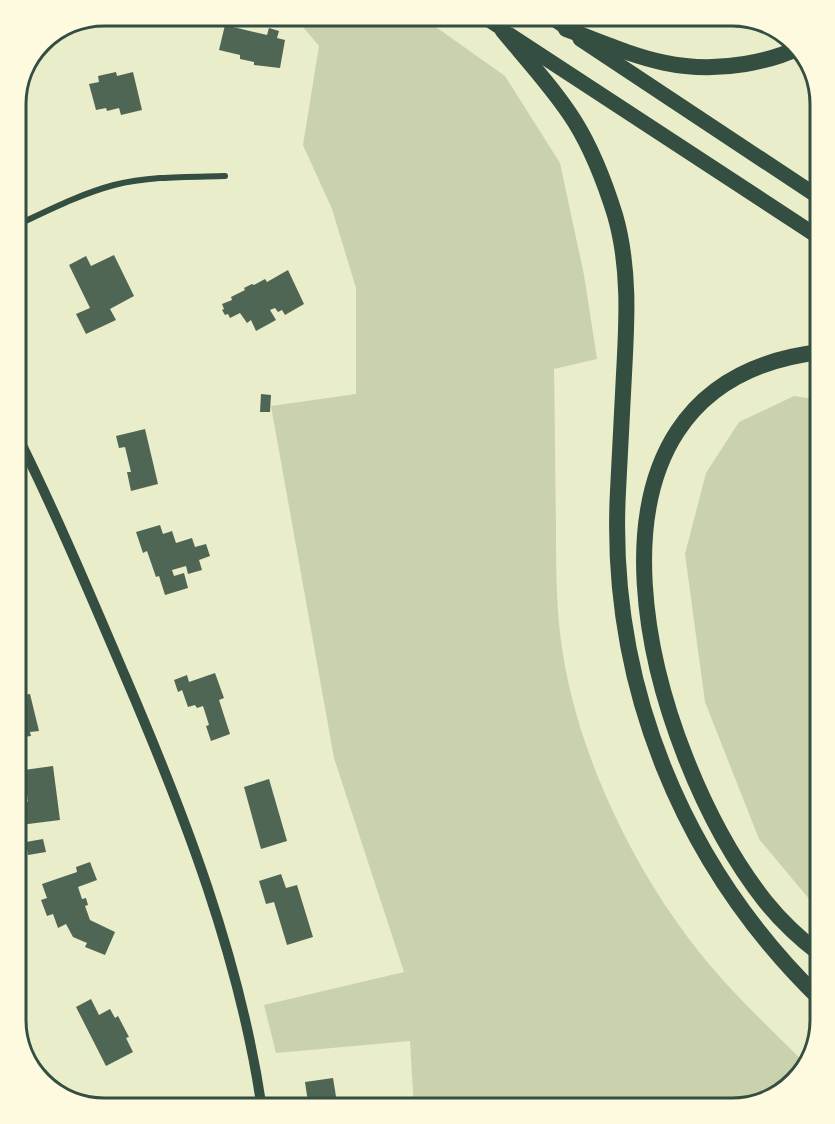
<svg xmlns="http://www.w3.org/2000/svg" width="835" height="1124" font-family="Jost,sans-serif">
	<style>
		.green { fill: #cad2ad }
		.building { fill: #4f6655 }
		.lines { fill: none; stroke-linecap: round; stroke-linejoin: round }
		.minor { stroke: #344e41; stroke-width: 6 }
		.tertiary { stroke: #344e41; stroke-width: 10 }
		.secondary { stroke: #344e41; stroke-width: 12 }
		.primary { stroke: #344e41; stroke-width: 15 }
		.motorway { stroke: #344e41; stroke-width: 16 }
		.rim { fill: none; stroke: #344e41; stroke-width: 3 }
	</style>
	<rect width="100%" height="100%" fill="#e9edc9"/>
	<g class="green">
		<path d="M293,15h126l86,61 55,87 24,112 13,84 -43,10c1,52 1,103 2,155 0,36 0,73 4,109 13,115 75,243 149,331 30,36 65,68 98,101l-27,29 -49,15h-317l-4,-68 -134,12 -12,-48 140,-33 -70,-214 -63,-352 85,-12v-106l-24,-79 -29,-64 16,-99z"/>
		<polygon points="794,396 820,400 820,912 759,839 705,702 685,554 706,473 739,422"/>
	</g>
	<g class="building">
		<polygon points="225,25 267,35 269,28 279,31 277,38 285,40 280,68 254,65 254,62 240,59 240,55 219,50"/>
		<polygon points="116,72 117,76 133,72 142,110 121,115 119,108 107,111 106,108 96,110 89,84 99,82 98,76"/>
		<polygon points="114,255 134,296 110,309 116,320 86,334 76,314 90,308 69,265 86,256 91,266"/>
		<polygon points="288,270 304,304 285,315 282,310 278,312 275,308 270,310 276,320 256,331 251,320 247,323 240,313 230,318 228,314 225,315 222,310 224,309 222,304 232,300 231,297 245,290 244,288 252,284 254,285 265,279 267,282"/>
		<polygon points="261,394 271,395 270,412 260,412"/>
		<polygon points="145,429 158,484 131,491 127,472 131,472 125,447 119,448 116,436"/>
		<polygon points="160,525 163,534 172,531 176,543 192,538 195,547 206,544 210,556 199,560 202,570 188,574 186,566 172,570 174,576 184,573 188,588 165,595 159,576 156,577 147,551 143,553 136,532"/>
		<polygon points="215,673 224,698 219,700 230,734 211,741 206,726 209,725 203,706 197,708 195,705 188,707 182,690 178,692 174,680 187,675 189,682"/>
		<polygon points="30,694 39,731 30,732 31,736 15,738 15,696"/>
		<polygon points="53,766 60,820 20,825 19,812 22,812 21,802 28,802 24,770"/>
		<polygon points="269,779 287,841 261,849 244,787"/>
		<polygon points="43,839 46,852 28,855 26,842"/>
		<polygon points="90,862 97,880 78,887 82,899 86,898 88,905 85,906 90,920 115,932 105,955 85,947 87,943 73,937 66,924 58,928 53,914 47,916 41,900 47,898 42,884 77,872 76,867"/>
		<polygon points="281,874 286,888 297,885 313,937 287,945 274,902 266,904 259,881"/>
		<polygon points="91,999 99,1015 110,1009 115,1018 118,1016 129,1037 126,1038 133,1052 106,1066 76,1007"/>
		<polygon points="333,1078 338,1109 309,1109 305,1082"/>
	</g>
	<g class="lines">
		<path class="minor" d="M15,226c32,-15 65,-32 99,-41 36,-9 74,-8 111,-9"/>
		<path class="tertiary" d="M15,431c40,80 75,163 110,245 60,140 115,282 137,433"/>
		<g class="secondary">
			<polyline points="479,15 503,31"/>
			<polyline points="545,15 566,29"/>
		</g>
		<g class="primary">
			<polyline points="510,35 820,238"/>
			<polyline points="580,39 820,198"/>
		</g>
		<g class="motorway">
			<path d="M566,29c64,24 108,47 179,35 18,-3 37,-8 53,-16"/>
			<path d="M503,31c24,29 52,59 72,91 18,29 30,61 40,93 15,52 12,105 9,159 -2,39 -4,78 -6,117 -10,192 64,374 202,508"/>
			<path d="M820,954c-21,-16 -39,-33 -55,-53 -115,-146 -224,-516 55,-549"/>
		</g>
	</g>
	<path d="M0 0H835V1124H0ZM104 26H732A78 78 0 0 1 810 104V1020A78 78 0 0 1 732 1098H104A78 78 0 0 1 26 1020V104A78 78 0 0 1 104 26Z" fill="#fefae0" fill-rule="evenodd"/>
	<path class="rim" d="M104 26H732A78 78 0 0 1 810 104V1020A78 78 0 0 1 732 1098H104A78 78 0 0 1 26 1020V104A78 78 0 0 1 104 26Z"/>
</svg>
